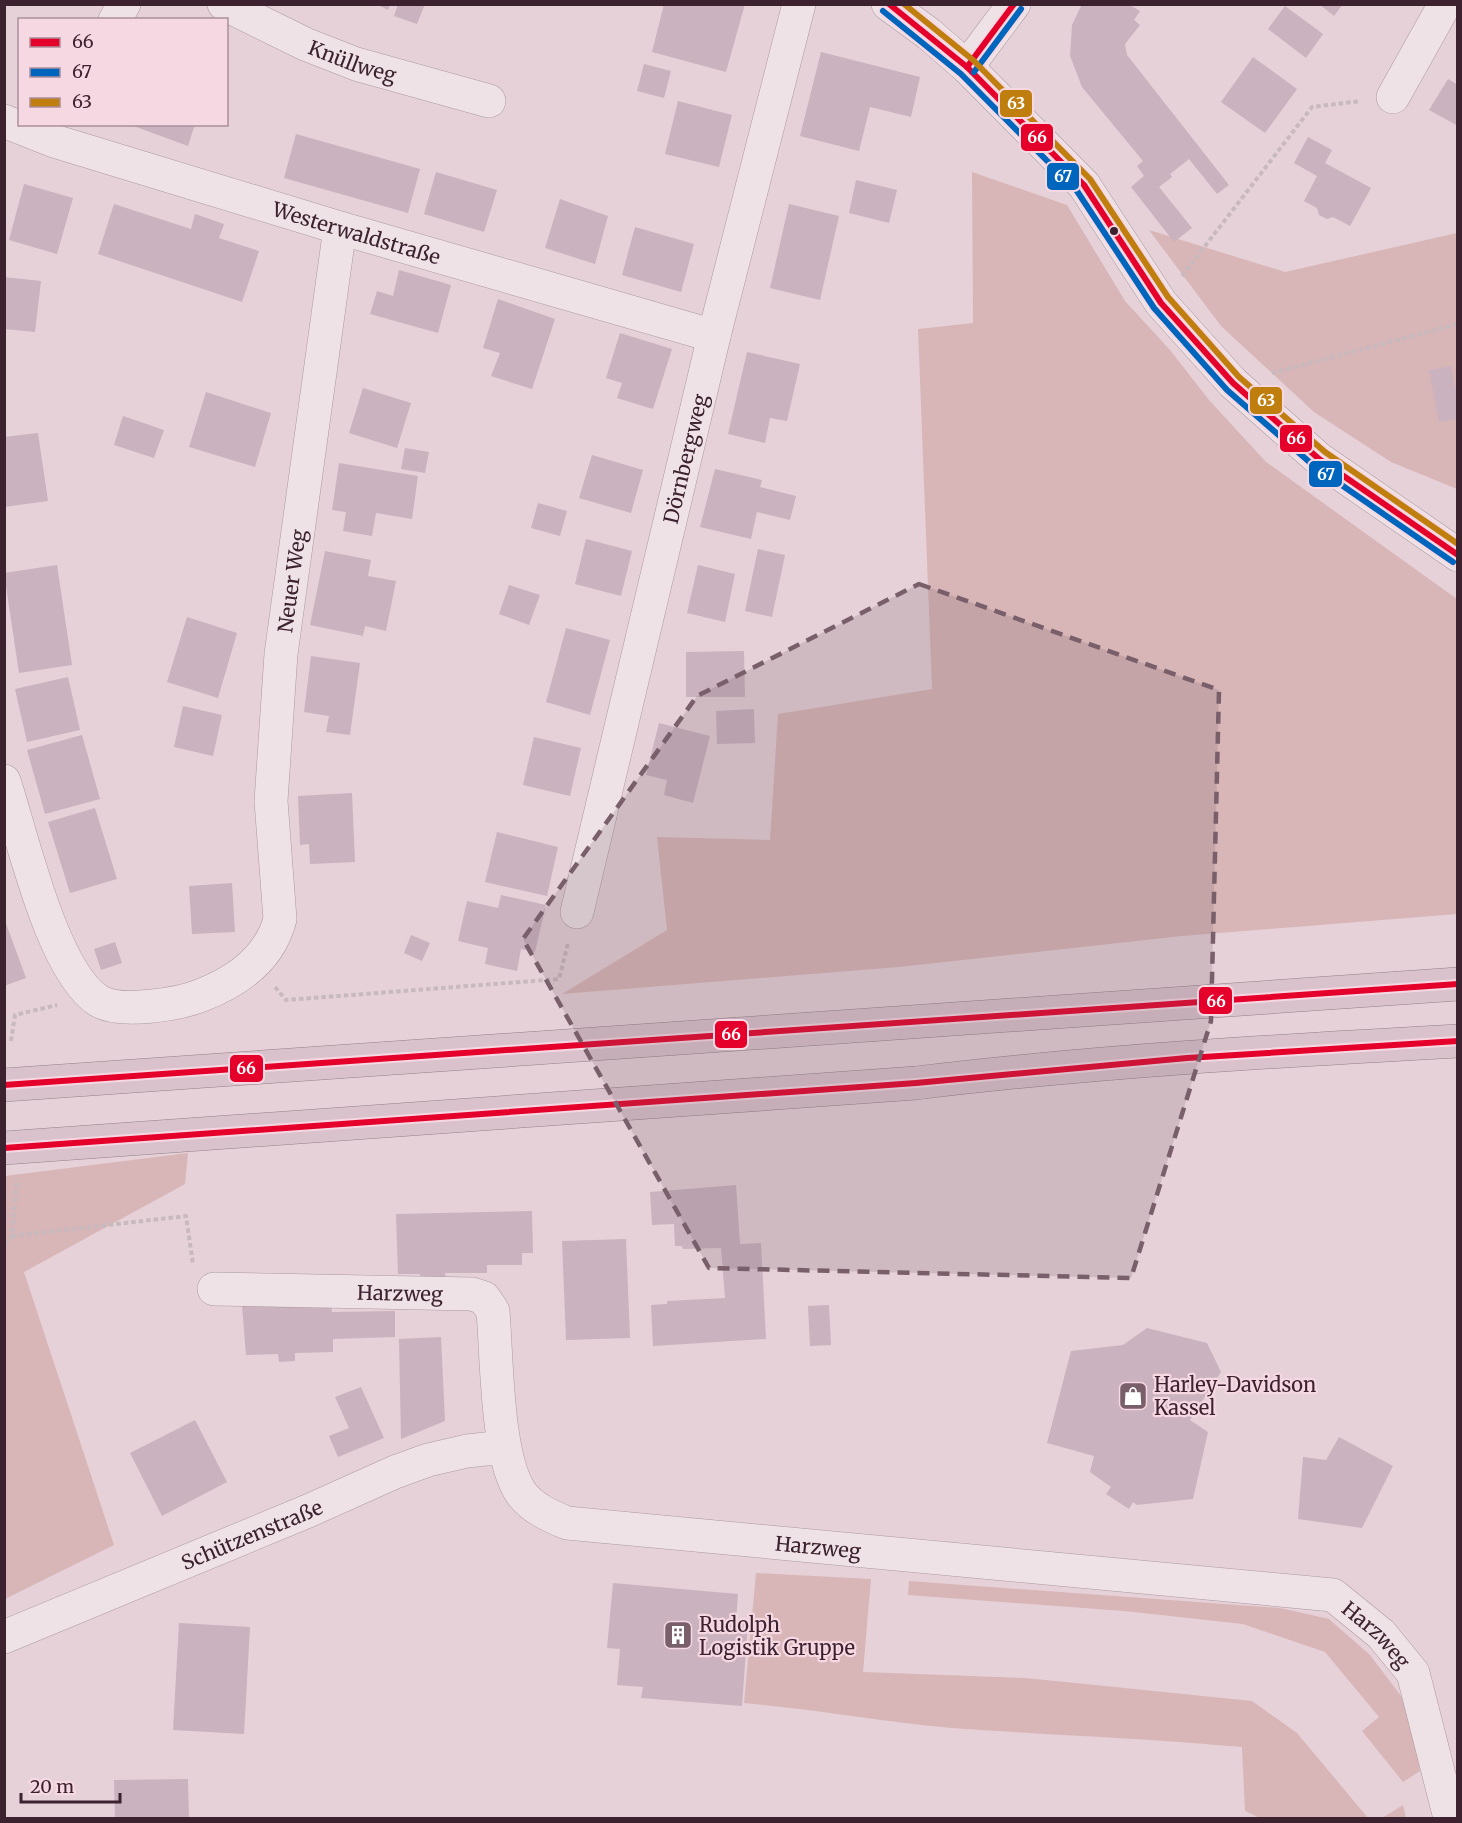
<svg xmlns="http://www.w3.org/2000/svg" width="1462" height="1823" font-family="Merriweather,serif">
	<style>
		.green { fill: #d8b6b7 }
		.building { fill: #cab2be }
		.lines { fill: none; stroke-linecap: round; stroke-linejoin: round }
		.minor-casing { stroke: #ac99a1; stroke-width: 34 }
		.highway-casing { stroke: #918088; stroke-width: 34 }
		.path { stroke: #c7b9be; stroke-width: 4; stroke-dasharray: 4.5 3; stroke-linecap: butt }
		.minor { stroke: #eee2e6; stroke-width: 33 }
		.highway { stroke: #d9c2cc; stroke-width: 33 }
		.bus-1-casing { stroke: #f6d8e2; stroke-width: 10 }
		.bus-2-casing { stroke: #f6d8e2; stroke-width: 10 }
		.bus-3-casing { stroke: #f6d8e2; stroke-width: 10 }
		.bus-1 { stroke: #e4002b; stroke-width: 6 }
		.bus-2 { stroke: #0065bd; stroke-width: 6 }
		.bus-3 { stroke: #bf7e0e; stroke-width: 6 }
		.marked { fill: #785f6a; fill-opacity: 0.2; stroke: #785f6a; stroke-width: 4.5; stroke-dasharray: 12 8; stroke-linejoin: round }
		.bus-dot { fill: #3c212f; stroke: #f6d8e2; stroke-width: 2 }
		.labels { text-anchor: middle; dominant-baseline: central; stroke-width: 4.5; stroke-linejoin: round; paint-order: stroke }
		.street-label { font-size: 20px; fill: #3c212f; stroke: #f6d8e2 }
		.poi-label { font-size: 20px; fill: #3c212f; stroke: #f6d8e2; text-anchor: start }
		.line-badge { stroke: #f6d8e2; stroke-width: 2 }
		.badge-label { font-size: 16px; text-anchor: middle; font-weight: bold; fill: #fff }
	</style>
	<rect width="100%" height="100%" fill="#e6d1d8"/>
	<g class="green">
		<polygon points="972,172 1067,205 1125,301 1170,350 1209,400 1266,462 1457,599 1457,914 1182,936 899,967 562,994 667,930 657,837 770,840 778,714 932,689 918,329 973,323"/>
		<polygon points="1149,230 1285,272 1457,233 1457,489 1391,462 1314,412 1221,326"/>
		<polygon points="188,1153 185,1184 24,1272 114,1545 5,1599 5,1176"/>
		<path d="M756,1573l115,6 -8,93 163,6 226,23 45,32 71,85h-108l-15,-7 -3,-64c-96,-9 -193,-12 -290,-19 -69,-6 -138,-19 -208,-25z"/>
		<polygon points="909,1581 1280,1608 1329,1619 1370,1655 1401,1696 1412,1729 1420,1771 1403,1782 1362,1731 1379,1717 1325,1652 1243,1624 1124,1611 908,1595"/>
		<polygon points="1403,1805 1406,1818 1382,1818"/>
	</g>
	<g class="building">
		<polygon points="376,4 390,4 388,10"/>
		<polygon points="398,4 425,4 417,24 394,16"/>
		<polygon points="664,4 745,4 726,72 652,52"/>
		<polygon points="1082,4 1128,4 1140,11 1134,20 1140,25 1125,44 1127,55 1229,185 1217,194 1189,159 1170,174 1172,177 1159,187 1192,228 1174,242 1131,187 1144,176 1137,166 1143,161 1082,87 1070,56 1072,25"/>
		<polygon points="1319,4 1343,4 1334,16"/>
		<polygon points="1285,6 1323,34 1306,58 1268,29"/>
		<polygon points="821,52 920,77 911,117 870,107 859,151 800,136"/>
		<polygon points="1253,57 1297,89 1265,133 1221,102"/>
		<polygon points="644,64 671,71 664,98 637,91"/>
		<polygon points="1448,79 1458,85 1458,126 1429,110"/>
		<polygon points="678,101 732,115 719,167 665,154"/>
		<polygon points="128,124 195,124 188,146"/>
		<polygon points="296,134 420,169 408,213 284,178"/>
		<polygon points="1308,137 1332,150 1325,163 1371,188 1350,226 1333,217 1327,219 1319,215 1317,208 1304,201 1317,176 1294,163"/>
		<polygon points="436,172 497,190 484,232 424,214"/>
		<polygon points="856,180 897,190 889,223 849,213"/>
		<polygon points="24,184 73,198 57,254 9,240"/>
		<polygon points="560,199 608,216 595,264 545,248"/>
		<polygon points="114,204 191,229 195,214 224,224 219,238 259,251 242,302 98,254"/>
		<polygon points="789,204 839,216 820,300 770,288"/>
		<polygon points="635,227 694,244 681,292 622,275"/>
		<polygon points="399,270 451,285 438,333 370,314 377,291 393,296"/>
		<polygon points="4,277 41,281 35,332 4,329"/>
		<polygon points="498,299 555,319 532,389 491,376 500,353 483,348"/>
		<polygon points="620,333 672,349 653,409 617,398 622,383 606,378"/>
		<polygon points="747,352 800,364 787,421 770,418 765,443 728,434"/>
		<polygon points="1451,366 1458,401 1458,419 1439,422 1429,370"/>
		<polygon points="363,388 411,403 397,448 349,433"/>
		<polygon points="206,392 271,413 255,467 189,447"/>
		<polygon points="123,416 164,430 154,458 114,445"/>
		<polygon points="38,433 48,501 4,507 4,437"/>
		<polygon points="405,448 429,452 425,473 401,469"/>
		<polygon points="592,455 643,470 631,513 579,498"/>
		<polygon points="339,463 418,476 412,519 376,513 372,536 343,531 346,512 332,510"/>
		<polygon points="715,469 762,480 760,487 796,496 790,520 757,512 751,539 700,527"/>
		<polygon points="538,503 567,511 560,536 531,528"/>
		<polygon points="586,539 632,551 621,596 575,584"/>
		<polygon points="758,549 785,555 772,617 745,611"/>
		<polygon points="325,551 371,560 368,576 396,581 386,631 365,626 363,636 310,625"/>
		<polygon points="57,565 72,665 19,673 4,573"/>
		<polygon points="698,565 735,574 725,622 687,613"/>
		<polygon points="509,585 540,595 529,625 499,614"/>
		<polygon points="187,617 237,633 218,698 167,682"/>
		<polygon points="566,628 610,640 590,715 546,702"/>
		<polygon points="744,651 745,697 686,697 686,652"/>
		<polygon points="311,656 360,663 350,735 326,732 329,716 304,712"/>
		<polygon points="68,677 80,730 27,742 15,689"/>
		<polygon points="183,706 222,715 213,756 174,747"/>
		<polygon points="754,709 755,743 717,744 716,711"/>
		<polygon points="659,723 710,736 693,803 664,795 667,780 646,775"/>
		<polygon points="82,735 100,799 45,814 27,750"/>
		<polygon points="534,737 581,748 570,796 523,785"/>
		<polygon points="352,793 355,862 310,864 309,844 300,845 298,796"/>
		<polygon points="95,808 117,879 70,893 48,822"/>
		<polygon points="497,832 558,847 547,896 485,882"/>
		<polygon points="232,883 235,932 192,934 189,886"/>
		<polygon points="501,895 546,905 535,952 521,949 517,971 485,964 488,948 458,941 467,901 498,908"/>
		<polygon points="4,918 26,978 4,986"/>
		<polygon points="411,935 430,943 422,961 404,953"/>
		<polygon points="115,942 122,963 101,970 94,949"/>
		<polygon points="736,1185 740,1244 761,1243 766,1339 653,1346 651,1305 667,1304 667,1301 725,1298 721,1248 683,1249 682,1246 675,1246 674,1224 652,1225 650,1192"/>
		<polygon points="532,1211 533,1253 522,1253 522,1265 487,1265 487,1273 445,1273 446,1282 419,1282 420,1274 398,1274 396,1214"/>
		<polygon points="626,1239 630,1338 566,1340 562,1241"/>
		<polygon points="331,1304 332,1312 395,1311 395,1337 333,1339 333,1352 295,1353 295,1361 279,1362 278,1354 246,1355 242,1306"/>
		<polygon points="829,1305 831,1345 810,1346 808,1306"/>
		<polygon points="1147,1328 1207,1343 1221,1372 1190,1420 1208,1432 1193,1499 1137,1505 1133,1502 1129,1509 1106,1494 1111,1487 1090,1472 1094,1456 1047,1443 1071,1351 1123,1345"/>
		<polygon points="441,1337 445,1421 401,1439 399,1339"/>
		<polygon points="361,1387 384,1438 338,1457 329,1436 349,1428 335,1397"/>
		<polygon points="195,1420 227,1482 162,1516 130,1453"/>
		<polygon points="1339,1437 1393,1466 1362,1528 1298,1519 1303,1457 1326,1460"/>
		<polygon points="613,1583 738,1594 736,1620 748,1621 742,1706 641,1698 643,1687 617,1685 620,1649 607,1648"/>
		<polygon points="179,1623 250,1627 244,1734 173,1730"/>
		<polygon points="188,1779 189,1818 115,1818 114,1780"/>
	</g>
	<g class="lines">
		<g class="minor-casing">
			<g id="minor">
				<path id="s1" d="M224,4l81,40 51,20 133,37"/>
				<polyline points="888,4 929,34 967,67 1084,185 1161,303 1233,383 1319,459 1458,555"/>
				<polyline points="115,20 124,4"/>
				<polyline points="967,67 1014,4"/>
				<polyline points="1393,97 1445,4"/>
				<path id="s2" d="M4,121l50,20 286,87 374,108"/>
				<path id="s3" d="M4,781c18,54 48,191 95,220 22,13 81,3 103,-6 36,-14 68,-37 78,-76l-9,-118 10,-147 59,-426"/>
				<path id="s4" d="M577,912l137,-576 85,-332"/>
				<path id="s5" d="M214,1289l258,5 12,4 9,13c4,47 3,145 28,182 11,15 29,23 46,30l766,72 48,39 32,39 37,145"/>
				<path id="s6" d="M4,1637l304,-126 87,-39 33,-12 39,-9 37,-4"/>
			</g>
		</g>
		<g class="highway-casing">
			<g id="highway">
				<polyline points="4,1085 1458,984"/>
				<path d="M4,1148l912,-65c180,-22 361,-32 542,-42"/>
			</g>
		</g>
		<g class="path">
			<polyline points="1182,276 1312,107 1361,101"/>
			<polyline points="1272,373 1458,324"/>
			<polyline points="275,987 286,1000 559,979 568,943"/>
			<polyline points="11,1041 15,1015 57,1005"/>
			<polyline points="12,1236 186,1216 193,1264"/>
			<polyline points="4,1244 12,1236 17,1179"/>
		</g>
		<use href="#minor" class="minor"/>
		<use href="#highway" class="highway"/>
		<g class="bus-1-casing">
			<g id="bus-1">
				<polyline points="889,4 967,67 1084,185 1161,303 1233,383 1319,459 1458,555"/>
				<polyline points="967,67 1014,4"/>
				<polyline points="4,1085 1458,984"/>
				<polyline points="4,1148 916,1083 1187,1058 1458,1041"/>
			</g>
		</g>
		<g class="bus-2-casing">
			<g id="bus-2">
				<polyline points="883,11 961,74 1077,191 1154,308 1227,390 1314,466 1453,562"/>
				<polyline points="974,72 1021,9"/>
			</g>
		</g>
		<g class="bus-3-casing">
			<polyline id="bus-3" points="904,4 973,60 1090,179 1168,297 1239,377 1325,452 1458,544"/>
		</g>
		<use href="#bus-1" class="bus-1"/>
		<use href="#bus-2" class="bus-2"/>
		<use href="#bus-3" class="bus-3"/>
	</g>
	<path class="marked" d="M919,584l300,106 -8,331 -80,257 -422,-10 -186,-329 174,-243z"/>
	<defs>
		<g id="shop-square" transform="scale(1.5)"><rect x="-9" y="-9" width="18" height="18" rx="4" fill="#785f6a" stroke="#f6d8e2"/><path d="M-5-2.5h2.3a2.7 3.5 0 0 1 5.4 0H5L5.5 6h-11ZM-1.5-2.5h3a1.5 2.3 0 0 0-3 0Z" fill="#fff"/></g>
		<g id="building-square" transform="scale(1.5)"><rect x="-9" y="-9" width="18" height="18" rx="4" fill="#785f6a" stroke="#f6d8e2"/><path d="M-4-6H4V6H1V3H-1V6H-4ZM-2.5-4.3h1.7v1.8h-1.7ZM.8-4.3h1.7v1.8H.8ZM-2.5-1h1.7V.8h-1.7ZM.8-1h1.7V.8H.8Z" fill="#fff"/></g>
	</defs>
	<g fill-rule="evenodd">
		<use href="#shop-square" x="1133" y="1396"/>
		<use href="#building-square" x="678" y="1635"/>
	</g>
	<circle class="bus-dot" cx="1114" cy="231" r="5"/>
	<g class="labels">
		<g class="street-label">
			<text stroke="none"><textPath href="#s1" startOffset="141">Knüllweg</textPath></text>
			<text stroke="none"><textPath href="#s2" startOffset="370">Westerwaldstraße</textPath></text>
			<text stroke="none"><textPath href="#s4" startOffset="466">Dörnbergweg</textPath></text>
			<text stroke="none"><textPath href="#s3" startOffset="801">Neuer Weg</textPath></text>
			<text stroke="none"><textPath href="#s5" startOffset="186">Harzweg</textPath></text>
			<text stroke="none"><textPath href="#s6" startOffset="268">Schützenstraße</textPath></text>
			<text stroke="none"><textPath href="#s5" startOffset="780">Harzweg</textPath></text>
			<text stroke="none"><textPath href="#s5" startOffset="1356">Harzweg</textPath></text>
		</g>
		<g class="poi-label">
			<text x="1154" y="1384">Harley-Davidson<tspan x="1154" dy="23">Kassel</tspan></text>
			<text x="699" y="1624">Rudolph<tspan x="699" dy="23">Logistik Gruppe</tspan></text>
		</g>
	</g>
	<g class="line-badge">
		<rect x="999" y="89" width="34" height="29" rx="6" fill="#bf7e0e"/>
		<rect x="1020" y="123" width="34" height="29" rx="6" fill="#e4002b"/>
		<rect x="1046" y="162" width="34" height="29" rx="6" fill="#0065bd"/>
		<rect x="1249" y="386" width="34" height="29" rx="6" fill="#bf7e0e"/>
		<rect x="1279" y="424" width="34" height="29" rx="6" fill="#e4002b"/>
		<rect x="1308" y="460" width="35" height="28" rx="6" fill="#0065bd"/>
		<rect x="1198" y="986" width="35" height="29" rx="6" fill="#e4002b"/>
		<rect x="714" y="1020" width="34" height="29" rx="6" fill="#e4002b"/>
		<rect x="229" y="1054" width="35" height="29" rx="6" fill="#e4002b"/>
	</g>
	<g class="badge-label">
		<text x="1016" y="109">63</text>
		<text x="1037" y="143">66</text>
		<text x="1063" y="182">67</text>
		<text x="1266" y="406">63</text>
		<text x="1296" y="444">66</text>
		<text x="1326" y="480">67</text>
		<text x="1216" y="1007">66</text>
		<text x="731" y="1040">66</text>
		<text x="246" y="1074">66</text>
	</g>
	<rect width="1462" height="1823" fill="none" stroke="#3c212f" stroke-width="12"/>
	<rect x="18" y="18" width="210" height="108" fill="#f6d8e2" stroke="#ac8f9a" stroke-width="1.5"/>
	<rect x="30" y="38" width="30" height="9" fill="#e4002b" stroke="#ac8f9a" stroke-width="1.5"/>
	<text x="72" y="48" font-size="18" fill="#3c212f">66</text>
	<rect x="30" y="68" width="30" height="9" fill="#0065bd" stroke="#ac8f9a" stroke-width="1.5"/>
	<text x="72" y="78" font-size="18" fill="#3c212f">67</text>
	<rect x="30" y="98" width="30" height="9" fill="#bf7e0e" stroke="#ac8f9a" stroke-width="1.5"/>
	<text x="72" y="108" font-size="18" fill="#3c212f">63</text>
	<path d="M21 1793v9h99v-9" fill="none" stroke="#3c212f" stroke-width="3"/>
	<text x="30" y="1793" font-size="18" fill="#3c212f" stroke="#f6d8e2" stroke-width="4.5" paint-order="stroke">20 m</text>
</svg>
